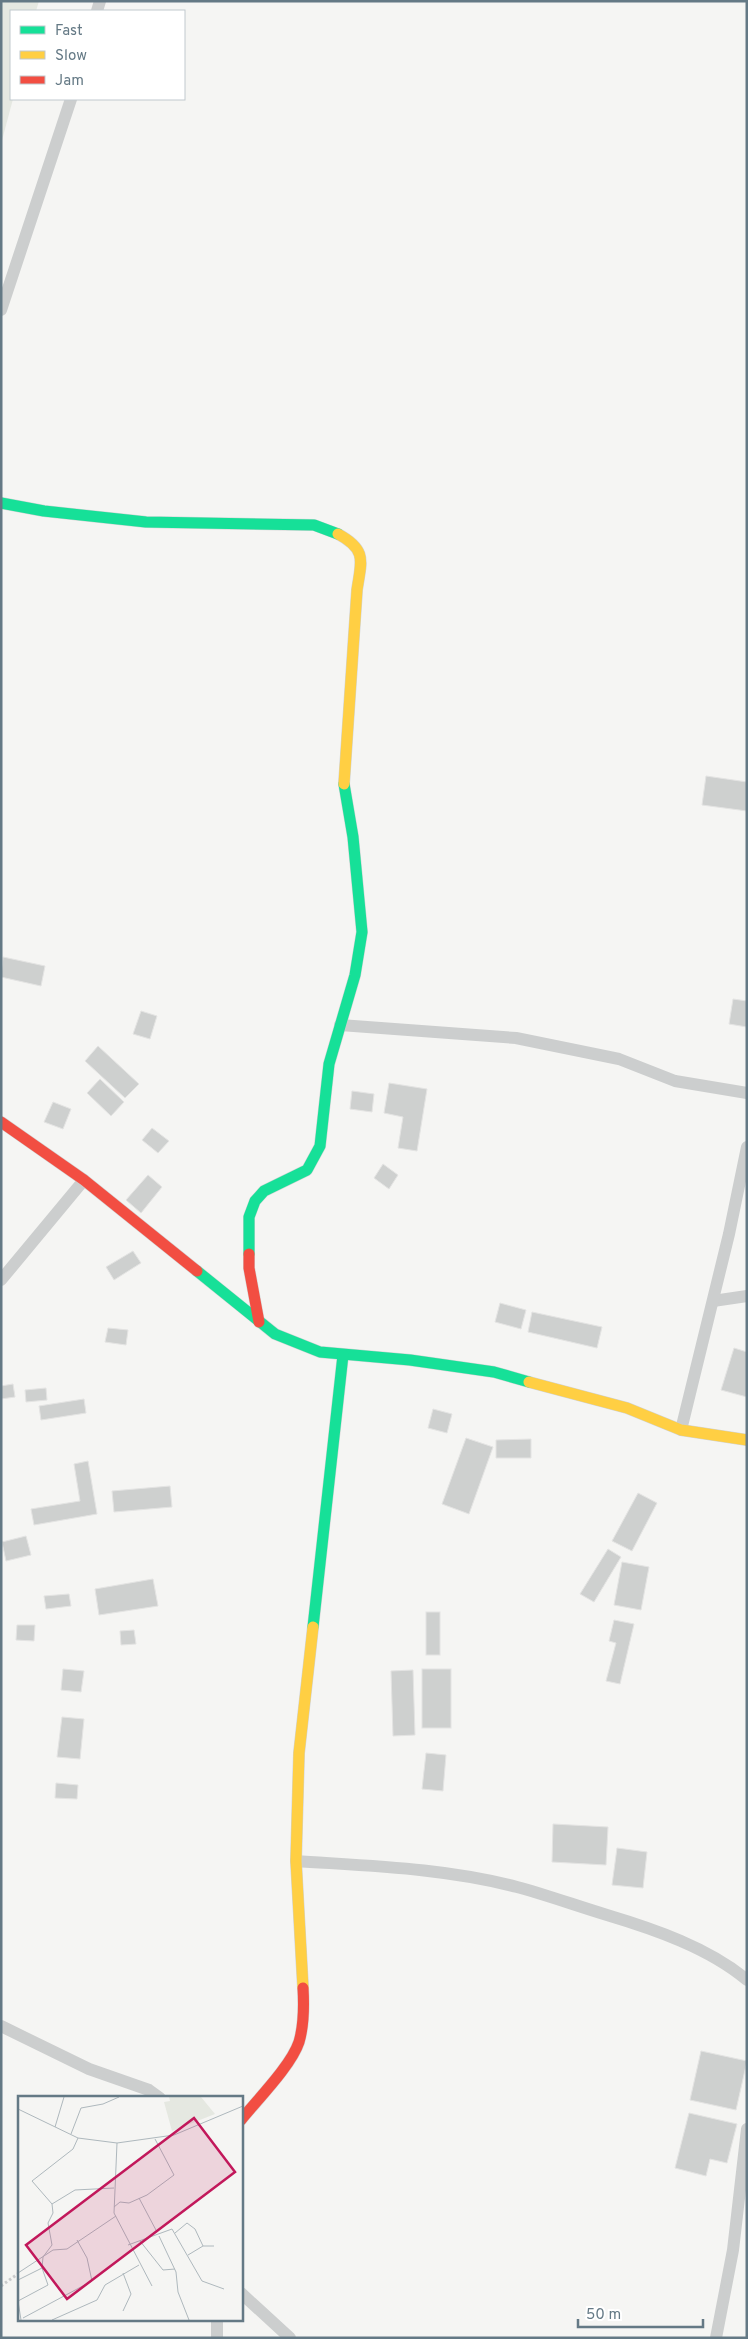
<svg xmlns="http://www.w3.org/2000/svg" width="748" height="2339" font-family="Overpass,sans-serif">
	<style>
		.green { fill: #e5e8e1 }
		.building { fill: #ced0cf; stroke: #e4e4e3 }
		.lines { fill: none; stroke-linecap: round; stroke-linejoin: round }
		.fast-casing { stroke: #d1d3d3; stroke-width: 12 }
		.slow-casing { stroke: #d1d3d3; stroke-width: 12 }
		.jam-casing { stroke: #d1d3d3; stroke-width: 12 }
		.path { stroke: #cacbcc; stroke-width: 3; stroke-dasharray: 2.5 2.5; stroke-linecap: butt }
		.street { stroke: #cccece; stroke-width: 12 }
		.fast { stroke: #16e098; stroke-width: 11 }
		.slow { stroke: #ffcf43; stroke-width: 11 }
		.jam { stroke: #f24e42; stroke-width: 11 }
		.inset-road { fill: none; stroke: #aeb8bd; stroke-width: 1 }
		.view { fill: #c2185b; fill-opacity: 0.15; stroke: #c2185b; stroke-width: 2.5 }
		.inset-edge { fill: none; stroke: #647985; stroke-width: 2.5 }
	</style>
	<rect width="100%" height="100%" fill="#f5f5f3"/>
	<polygon class="green" points="1,1 39,1 36,11 11,11 11,99 13,99 1,144"/>
	<g class="building">
		<polygon points="706,776 747,782 747,811 702,805"/>
		<polygon points="3,957 45,966 41,986 1,977"/>
		<polygon points="733,999 747,1001 747,1027 729,1024"/>
		<polygon points="141,1011 157,1016 150,1039 133,1034"/>
		<polygon points="98,1046 139,1084 125,1098 85,1061"/>
		<polygon points="100,1079 124,1102 111,1116 87,1093"/>
		<polygon points="389,1083 427,1089 417,1151 398,1148 403,1117 384,1113"/>
		<polygon points="352,1091 374,1094 372,1112 350,1109"/>
		<polygon points="53,1102 71,1109 63,1129 44,1122"/>
		<polygon points="152,1128 169,1141 158,1153 142,1140"/>
		<polygon points="383,1164 398,1175 389,1189 374,1178"/>
		<polygon points="148,1175 162,1187 141,1213 126,1200"/>
		<polygon points="133,1251 141,1263 114,1280 106,1267"/>
		<polygon points="500,1303 526,1310 521,1329 495,1322"/>
		<polygon points="532,1312 602,1327 597,1348 528,1332"/>
		<polygon points="108,1328 128,1330 126,1345 105,1342"/>
		<polygon points="734,1348 747,1352 747,1397 721,1390"/>
		<polygon points="13,1384 15,1397 1,1399 1,1386"/>
		<polygon points="46,1388 47,1400 26,1402 25,1390"/>
		<polygon points="84,1399 86,1413 41,1420 39,1406"/>
		<polygon points="433,1409 452,1414 447,1433 428,1428"/>
		<polygon points="466,1438 493,1447 469,1514 442,1504"/>
		<polygon points="531,1439 531,1458 496,1458 496,1440"/>
		<polygon points="88,1461 97,1514 34,1525 31,1509 80,1501 74,1464"/>
		<polygon points="170,1486 172,1507 114,1512 112,1491"/>
		<polygon points="638,1493 657,1503 632,1551 612,1541"/>
		<polygon points="26,1536 31,1555 6,1561 2,1542"/>
		<polygon points="608,1549 621,1557 594,1602 580,1594"/>
		<polygon points="622,1562 649,1567 641,1610 614,1605"/>
		<polygon points="153,1579 158,1606 99,1615 95,1589"/>
		<polygon points="69,1594 71,1606 46,1609 44,1596"/>
		<rect x="426" y="1612" width="14" height="43"/>
		<polygon points="614,1620 634,1624 620,1684 606,1681 616,1643 609,1641"/>
		<polygon points="17,1625 35,1625 34,1641 16,1640"/>
		<polygon points="134,1630 136,1644 121,1645 120,1631"/>
		<polygon points="63,1669 84,1671 81,1692 61,1690"/>
		<rect x="422" y="1669" width="29" height="59"/>
		<polygon points="413,1670 415,1735 393,1736 391,1671"/>
		<polygon points="62,1717 84,1719 80,1759 57,1757"/>
		<polygon points="426,1753 446,1755 443,1791 422,1789"/>
		<polygon points="56,1783 78,1785 77,1799 55,1798"/>
		<polygon points="553,1824 608,1827 606,1865 552,1862"/>
		<polygon points="617,1848 647,1852 643,1888 612,1885"/>
		<polygon points="701,2051 747,2061 736,2110 690,2100"/>
		<polygon points="689,2113 737,2124 727,2163 710,2159 706,2176 675,2168"/>
	</g>
	<g class="lines">
		<g class="fast-casing">
			<g id="fast">
				<polyline points="1,503 44,511 146,522 314,525 338,534"/>
				<polyline points="249,1254 249,1217 255,1201 264,1191 307,1170 320,1146 329,1064 355,975 362,932 353,837 344,784"/>
				<polyline points="197,1271 275,1334 320,1352 410,1360 494,1372 529,1382"/>
				<polyline points="313,1627 343,1355"/>
			</g>
		</g>
		<g class="slow-casing">
			<g id="slow">
				<path d="M338,534c30,16 23,28 19,56l-13,194"/>
				<polyline points="529,1382 627,1408 681,1430 747,1440"/>
				<polyline points="303,1988 296,1861 299,1753 313,1627"/>
			</g>
		</g>
		<g class="jam-casing">
			<g id="jam">
				<polyline points="1,1122 84,1180 197,1271"/>
				<polyline points="249,1254 249,1268 259,1322"/>
				<path d="M241,2120c16,-20 50,-54 58,-78 5,-17 5,-37 4,-54"/>
			</g>
		</g>
		<polyline class="path" points="1,2286 19,2273"/>
		<g class="street">
			<polyline points="97,11 100,1"/>
			<polyline points="1,310 71,99"/>
			<polyline points="340,1025 516,1038 619,1059 675,1081 747,1093"/>
			<polyline points="1,1280 84,1180"/>
			<polyline points="713,1301 747,1296"/>
			<polyline points="681,1430 729,1234 747,1147"/>
			<path d="M296,1861c74,5 149,7 221,26 30,8 60,19 90,28 47,14 102,33 140,65"/>
			<polyline points="1,2026 89,2069 149,2090 160,2098"/>
			<polyline points="241,2293 290,2338"/>
			<polyline points="217,2338 217,2320"/>
			<polyline points="716,2338 733,2250 747,2129"/>
		</g>
		<use href="#fast" class="fast"/>
		<use href="#slow" class="slow"/>
		<use href="#jam" class="jam"/>
	</g>
	<g transform="translate(18 2096)">
		<rect width="225" height="225" fill="#f5f5f3"/>
		<path d="M151,1h32l14,17 -43,17 -8,-29 6,-1z" fill="#e5e8e1"/>
		<path class="inset-road" d="M0,13l60,29 39,5 57,-8 69,-29M37,31l9,-30M53,38l10,-26 22,-4 16,-7M99,47l-3,70 38,73M121,102l18,34M34,108l-20,-23 41,-32 5,-11M96,111l6,-5 9,1 18,-8 27,-20 -19,-36M157,137l12,-10 8,6 8,17M141,140l17,36 2,20 11,28M122,145l23,29 12,-1M110,149l44,-16 30,52 22,8M170,159l15,-9h11M0,177l35,-23 14,-1 49,-33M105,177l8,21 -8,17M0,184l24,-12M0,205l30,-16 -6,-17 1,-11 9,-12 -4,-22 5,-10 -1,-9 23,-14 39,-2M0,205l3,19M5,222l69,-37 -5,-23 -10,-18M34,224l45,-20 8,-15 34,-20"/>
		<path class="view" d="M176,22l41,54 -168,127 -41,-54z"/>
		<rect width="225" height="225" class="inset-edge"/>
	</g>
	<rect width="748" height="2339" fill="none" stroke="#647985" stroke-width="5"/>
	<rect x="10" y="10" width="175" height="90" fill="#ffffff" stroke="#c1c9ce"/>
	<rect x="20" y="26" width="25" height="8" fill="#16e098" stroke="#c1c9ce"/>
	<text x="55" y="35" font-size="15" fill="#647985">Fast</text>
	<rect x="20" y="51" width="25" height="8" fill="#ffcf43" stroke="#c1c9ce"/>
	<text x="55" y="60" font-size="15" fill="#647985">Slow</text>
	<rect x="20" y="76" width="25" height="8" fill="#f24e42" stroke="#c1c9ce"/>
	<text x="55" y="85" font-size="15" fill="#647985">Jam</text>
	<path d="M578 2319v8h125v-8" fill="none" stroke="#647985" stroke-width="2.5"/>
	<text x="586" y="2319" font-size="15" fill="#647985" stroke="#ffffff" stroke-width="4" paint-order="stroke">50 m</text>
</svg>
